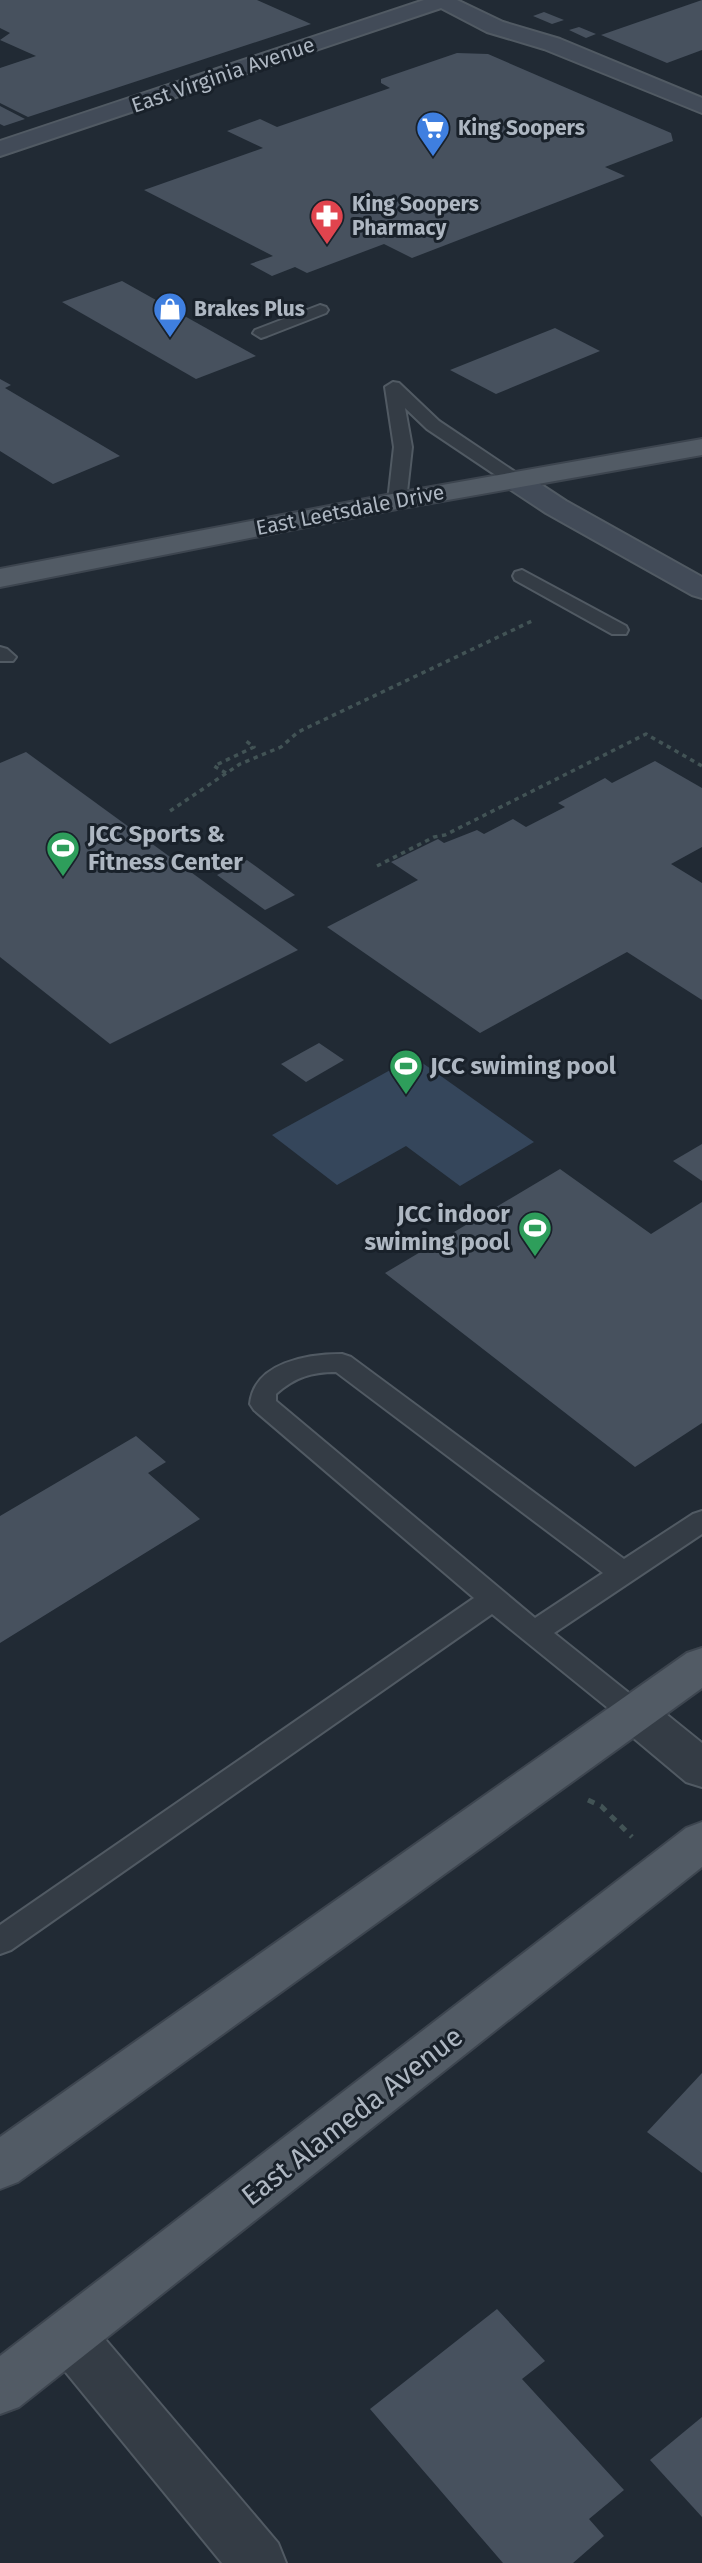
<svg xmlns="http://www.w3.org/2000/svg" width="702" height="2563" font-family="'Fira Sans',sans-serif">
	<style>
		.water { fill: #35465b }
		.building { fill: #47515e }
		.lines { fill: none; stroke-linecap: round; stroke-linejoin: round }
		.lane-casing { stroke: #515a63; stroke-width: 4 }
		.street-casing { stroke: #515a63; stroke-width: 4 }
		.secondary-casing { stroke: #515a63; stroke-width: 4 }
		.primary-casing { stroke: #3d454f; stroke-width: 4 }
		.path-far1 { stroke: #425355; stroke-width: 3.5; stroke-dasharray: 4.5 4.5; stroke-linecap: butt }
		.path { stroke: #425355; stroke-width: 5; stroke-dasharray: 7 7; stroke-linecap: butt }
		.lane { fill: #343c45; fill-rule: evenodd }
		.street { fill: #343c45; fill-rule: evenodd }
		.secondary { fill: #424b58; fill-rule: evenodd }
		.primary { fill: #525b65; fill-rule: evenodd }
		.labels { text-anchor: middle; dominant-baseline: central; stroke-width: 6; stroke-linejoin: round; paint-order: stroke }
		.far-street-label { font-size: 21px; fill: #aeb7c2; stroke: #19212a }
		.far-poi-label { font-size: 21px; font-weight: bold; fill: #aeb7c2; stroke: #19212a; text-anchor: start }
		.poi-label { font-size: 24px; font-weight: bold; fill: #aeb7c2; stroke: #19212a; text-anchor: start }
		.near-street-label { font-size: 28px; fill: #aeb7c2; stroke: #19212a }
	</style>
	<rect width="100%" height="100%" fill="#212a34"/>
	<polygon class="water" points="414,1057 534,1142 460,1186 406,1146 337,1185 272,1135"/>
	<g class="building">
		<polygon points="0,0 257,0 311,24 28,117 0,103 0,68 36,56 0,40 10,33 0,28"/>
		<polygon points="702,0 702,50 667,63 601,35"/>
		<polygon points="544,12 564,20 552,24 533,16"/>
		<polygon points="579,27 596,34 586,38 569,30"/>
		<polygon points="457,53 488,54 671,133 673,141 605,167 625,176 412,258 384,244 307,273 295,267 272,276 250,264 273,256 144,190 263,148 227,131 260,119 277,127 390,88 381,83 381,79"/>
		<polygon points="0,106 25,119 4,126 0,124"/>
		<polygon points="122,281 256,356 196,379 62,302"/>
		<polygon points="555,328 600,351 496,394 450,370"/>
		<polygon points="0,379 11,385 5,388 120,456 53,484 0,451"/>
		<polygon points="26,752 298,950 110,1044 0,957 0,763"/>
		<polygon points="655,761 702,788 702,847 671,864 702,883 702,1000 627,952 480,1033 327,927 418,880 391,862 438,839 444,843 477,830 484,834 513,819 526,827 565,807 558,803 605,778 612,783"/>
		<polygon points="247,860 295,895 265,910 217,875"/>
		<polygon points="319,1043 344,1060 306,1082 281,1064"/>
		<polygon points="702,1144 702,1181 673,1161"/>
		<polygon points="560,1169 651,1234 702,1202 702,1423 635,1467 385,1273"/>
		<polygon points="136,1436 166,1462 148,1473 200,1519 0,1643 0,1516"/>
		<polygon points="702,2073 702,2173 647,2132"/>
		<polygon points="497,2309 545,2361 522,2379 624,2490 589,2519 604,2536 573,2563 503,2563 370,2409"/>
		<polygon points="702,2417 702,2517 650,2460"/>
	</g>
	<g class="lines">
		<g class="lane-casing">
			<g id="lane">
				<polygon points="320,305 326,307 328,310 326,313 267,336 261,338 253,333 255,330"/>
				<polygon points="393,382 399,383 439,421 521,476 524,480 521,484 509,484 427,429 405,408 412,447 406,501 397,506 391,505 388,501 394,447 385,387"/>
				<polygon points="522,570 626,626 628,630 626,634 612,634 515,580 513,576 515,572"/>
				<polygon points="0,647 7,649 16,657 13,661 0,661"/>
				<path d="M342,1354l9,3 273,202 69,-45 9,-3v23l-148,99 90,72 4,8 -4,8 -10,3 -10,-3 -132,-107 -481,336 -11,4v-29l474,-327 -220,-188 -4,-6c4,-42 58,-50 92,-50zM336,1372l267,201 -68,45 -259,-217v-7c19,-17 36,-22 60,-22z"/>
			</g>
		</g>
		<g class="street-casing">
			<g id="street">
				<polygon points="634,1696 650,1701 702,1743 702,1787 686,1782 618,1725 612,1713 618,1701"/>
				<polygon points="69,2311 88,2319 278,2543 286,2563 222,2563 50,2353 43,2336 50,2319"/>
			</g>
		</g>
		<g class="secondary-casing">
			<g id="secondary">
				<polygon points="424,0 457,0 503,22 560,39 702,98 702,113 544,49 487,32 441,8 0,156 0,141"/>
				<polygon points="515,472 525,474 566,501 702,577 702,598 692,595 546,513 505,486 501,480 505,474"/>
			</g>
		</g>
		<g class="primary-casing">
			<g id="primary">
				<polygon points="702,439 702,455 397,509 0,587 0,569 397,493"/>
				<polygon points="702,1648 702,1688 18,2182 0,2189 0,2137 687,1653"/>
				<polygon points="702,1822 702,1867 19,2407 0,2414 0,2356 686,1828"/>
			</g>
		</g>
		<g class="path-far1">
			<polyline points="226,773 214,766 254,747 246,741"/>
			<polyline points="170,811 240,764 281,747 298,732 534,620"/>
			<polyline points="377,866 434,837 445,835 646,734 702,766"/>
		</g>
		<polyline class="path" points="588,1800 601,1806 632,1837"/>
		<use href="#lane" class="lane"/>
		<use href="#street" class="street"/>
		<use href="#secondary" class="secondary"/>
		<use href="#primary" class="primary"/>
	</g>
	<defs>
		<g id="supermarket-pin" transform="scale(1.75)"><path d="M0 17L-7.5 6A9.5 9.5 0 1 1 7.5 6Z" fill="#3f7fe0" stroke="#19212a"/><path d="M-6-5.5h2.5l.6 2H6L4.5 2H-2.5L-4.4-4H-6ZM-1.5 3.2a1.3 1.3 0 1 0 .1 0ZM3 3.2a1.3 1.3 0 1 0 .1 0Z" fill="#fff"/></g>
		<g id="pharmacy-pin" transform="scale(1.75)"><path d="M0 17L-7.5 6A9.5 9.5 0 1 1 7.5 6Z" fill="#e0444e" stroke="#19212a"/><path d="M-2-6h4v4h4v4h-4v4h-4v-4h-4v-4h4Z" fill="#fff"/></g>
		<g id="shop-pin" transform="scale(1.75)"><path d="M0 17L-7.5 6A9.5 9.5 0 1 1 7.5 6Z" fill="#3f7fe0" stroke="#19212a"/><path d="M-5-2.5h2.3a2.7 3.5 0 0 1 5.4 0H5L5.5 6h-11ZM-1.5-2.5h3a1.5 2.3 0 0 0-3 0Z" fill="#fff"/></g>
		<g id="stadium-pin" transform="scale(1.75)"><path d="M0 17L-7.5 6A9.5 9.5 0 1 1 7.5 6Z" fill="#2e9e5b" stroke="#19212a"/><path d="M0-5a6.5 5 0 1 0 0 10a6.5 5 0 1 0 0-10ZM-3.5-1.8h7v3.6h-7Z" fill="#fff"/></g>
	</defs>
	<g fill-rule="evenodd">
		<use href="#supermarket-pin" x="433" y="128"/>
		<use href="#pharmacy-pin" x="327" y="216"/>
		<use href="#shop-pin" x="170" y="309"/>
		<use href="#stadium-pin" x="63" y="848"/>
		<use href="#stadium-pin" x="406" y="1066"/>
		<use href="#stadium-pin" x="535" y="1228"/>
	</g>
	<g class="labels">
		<g class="far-street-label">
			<text transform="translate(223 75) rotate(-19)">East Virginia Avenue</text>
			<text transform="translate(350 510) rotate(-11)">East Leetsdale Drive</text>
		</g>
		<g class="far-poi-label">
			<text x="458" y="128">King Soopers</text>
			<text x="352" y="204">King Soopers<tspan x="352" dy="24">Pharmacy</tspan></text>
			<text x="194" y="309">Brakes Plus</text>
		</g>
		<g class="poi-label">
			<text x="88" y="834">JCC Sports &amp;<tspan x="88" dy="28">Fitness Center</tspan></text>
			<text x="430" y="1066">JCC swiming pool</text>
			<text x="510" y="1214" text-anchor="end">JCC indoor<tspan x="510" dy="28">swiming pool</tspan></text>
		</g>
		<g class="near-street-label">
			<text transform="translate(352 2116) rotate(-38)">East Alameda Avenue</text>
		</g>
	</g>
</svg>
